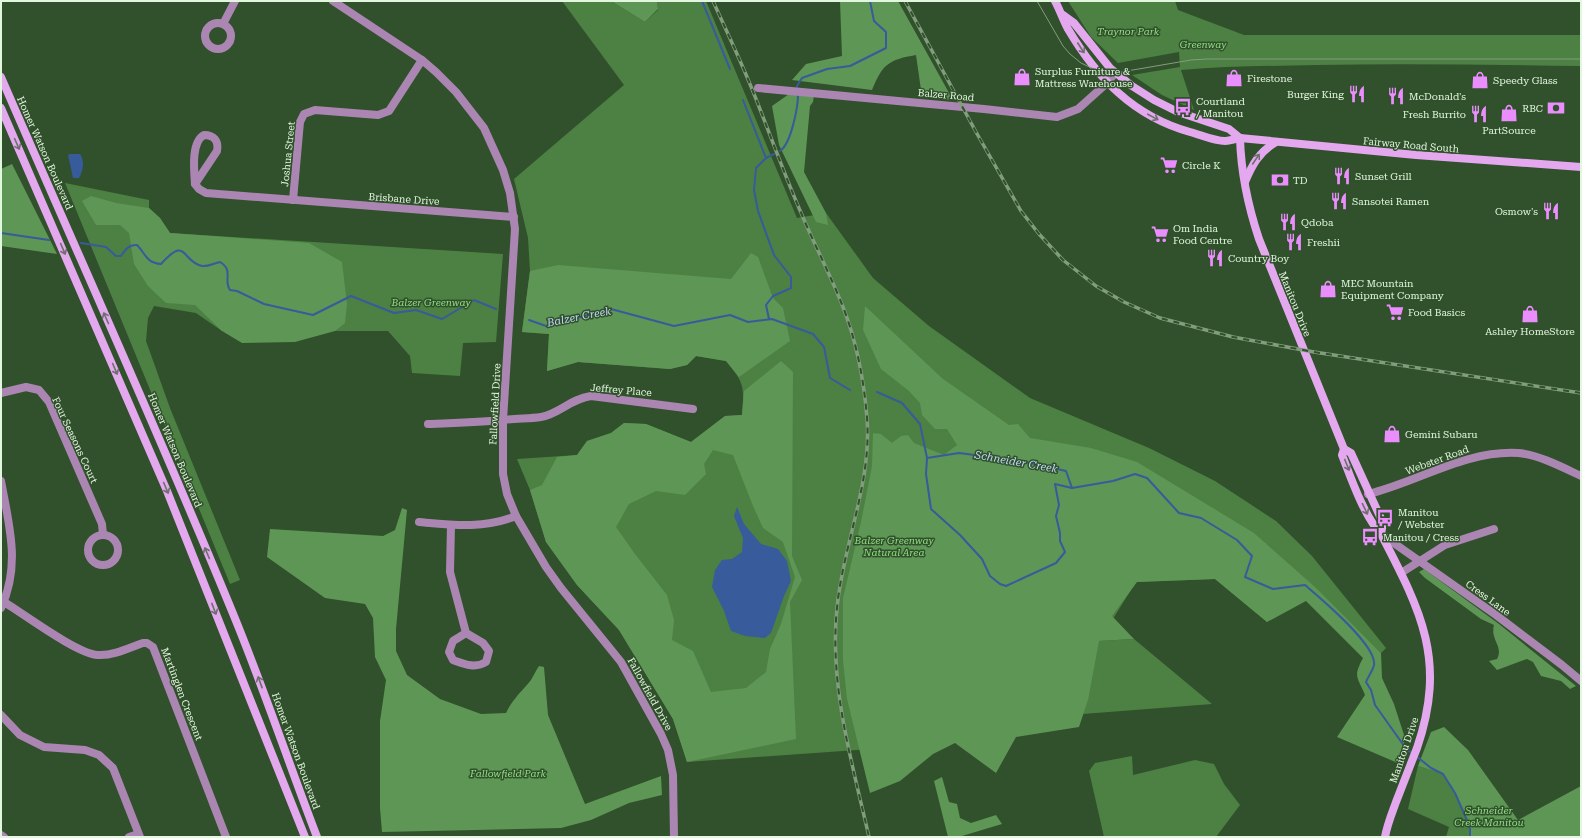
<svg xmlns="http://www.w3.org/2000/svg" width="1582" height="838" font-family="'Roboto Serif',serif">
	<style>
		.green { fill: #4c8143 }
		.forest { fill: #5e9655; fill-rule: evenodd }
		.water { fill: #375b9b }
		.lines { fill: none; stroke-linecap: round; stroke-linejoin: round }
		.stream { stroke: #375b9b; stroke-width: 2 }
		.street { stroke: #ac86b3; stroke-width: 8 }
		.secondary { stroke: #e4a8ef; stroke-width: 8 }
		.tram { stroke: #829d7d; stroke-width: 1 }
		.rail-casing { stroke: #829d7d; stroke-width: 3.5 }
		.rail { stroke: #30512b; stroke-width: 2; stroke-dasharray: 6; stroke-linecap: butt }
		.oneway { stroke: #6f6f70 }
		.labels { text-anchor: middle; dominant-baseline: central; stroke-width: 3; stroke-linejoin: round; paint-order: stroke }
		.park-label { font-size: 10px; font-style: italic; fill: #93df86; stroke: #30512b }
		.poi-label { font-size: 10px; fill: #e3f6df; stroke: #30512b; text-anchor: start }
		.street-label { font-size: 10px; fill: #e3f6df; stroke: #30512b }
		.water-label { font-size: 11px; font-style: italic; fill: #c1d7fc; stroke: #30512b }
	</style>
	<rect width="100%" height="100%" fill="#30512b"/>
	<g class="green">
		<path d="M562,1h49l34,21 13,-12 -1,-9h49l91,217 29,-5 47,65 56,48 101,72 119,50 66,33 61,40 36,35 74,92 -5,5 -81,-79 -33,48 -52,-43 -79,3 -37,59 35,-2 78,65 -129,10 5,-15 -133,44 -268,19 -14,-43 -54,-89 -42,-45 -31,-43 -16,-52 -13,-31 60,-4 10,-14 24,-8 13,-10 22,1 45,18 34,-26 17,-1c2,-29 3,-31 -16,-54l-30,-5 -9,9 -17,4 -92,-7 -31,9 2,-37 -27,-2 8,-61 -2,-33 -14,-59 110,-94z"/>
		<path d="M1068,1h107l3,9 66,25h337v31c-88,-1 -176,-3 -264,-1 -46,1 -91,1 -136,5l13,40 -32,-15 -30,-20 48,-8 -1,-15 -61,11 -27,-26z"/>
		<polygon points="65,183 149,200 149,208 160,218 170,233 503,254 496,342 463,343 460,376 412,373 410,356 388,331 222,331 196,313 154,306 148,318 146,341 170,408 240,580 230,584"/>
		<polygon points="1132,756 1133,775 1195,760 1214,764 1224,784 1240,805 1216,837 1104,837 1089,771 1095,763"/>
		<polygon points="1418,766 1443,774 1455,793 1470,827 1470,837 1446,837 1449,827 1408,809"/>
	</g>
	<g class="forest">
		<polygon points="611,1 657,1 658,9 645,22"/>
		<path d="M840,1h58l55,99 -31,-3 -6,-42c-28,5 -33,9 -44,35l-80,-10 14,-16 36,-8z"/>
		<polygon points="789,94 814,95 813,102 810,106 804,172 826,213 828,225 816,222 779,145 772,106"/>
		<polygon points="12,164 57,254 1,246 1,169"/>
		<polygon points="91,196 116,203 149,208 160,218 170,233 309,243 342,262 347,304 345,323 335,331 295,342 242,343 222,331 195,305 166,303 148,286 134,264 129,233 120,225 96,225 82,201"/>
		<polygon points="751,253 758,257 773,298 783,308 790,341 739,377 726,361 696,356 687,365 670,369 578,362 547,371 549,334 522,332 530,271 558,265 731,279"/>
		<path d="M865,306l78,73 66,46 9,-1 12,14 61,10 46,14 117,71 61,54 66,66 1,25 12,26 11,34 -5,26 -63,-27 28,-42c-8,-19 -12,-18 -2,-37l-57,-57 -39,21 -52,-43 -78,3 -25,34 22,23 -35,2 -11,59 -9,27 -63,10 -20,36 -41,-30 -22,11 -33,27 -30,12 -23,-94 -4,-39v-62l18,-76 11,-56 1,-33 8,1 11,9 9,-7 7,-1 6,8 30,12 13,-10 -10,-16h-12l-13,-14 -2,-12 -11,-12 -28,-22 -18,-39z"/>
		<path d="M781,361l12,11 -1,184 10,24 -12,22 6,137 -109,23 -14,-43 -54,-89 -42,-45 -31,-43 -16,-52 12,-5 15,-28 20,-2 10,-14 24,-8 13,-10 22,1 45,18 34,-26 17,-1 2,-24zM713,450l20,5 20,51 10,22 20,14 12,35 -14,47 -11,25 -4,23 -20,16 -35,4 -18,-41 -21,-11 2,-20 -7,-25 -32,-41 -19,-27 13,-23 27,-13 29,4 21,-21 -2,-10z"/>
		<path d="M402,508l5,2 -11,119v22l11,24 33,24 41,15 25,-1c6,-13 16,-22 25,-33 3,-5 5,-10 8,-14l5,1 4,48 37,89 76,-28 1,19 -33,8 -38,17 -30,8 -179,4 -2,-24v-87l6,-41 -11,-23 -2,-39 -8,-14 -40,-6 -58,-41 3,-28 113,7 12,-6z"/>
		<path d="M1424,569l75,55 77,62 -6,3 -9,-8 -20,-5 -8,-14 -6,-3 -30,11 -8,-9 8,-2c5,-9 -1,-15 -3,-23 -1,-3 -1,-8 0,-11l-13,-6 -56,-41 -6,-6z"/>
		<polygon points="1444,727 1468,750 1518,820 1581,786 1581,837 1470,837 1470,827 1455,793 1443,774 1418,766 1431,732"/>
		<polygon points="942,777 949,802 957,804 960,818 971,823 996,815 1002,824 962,836 962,837 948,837 934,781"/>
	</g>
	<g class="water">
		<path d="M70,154h10c5,7 3,17 -1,24h-6l-5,-23z"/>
		<polygon points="737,507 744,524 761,544 778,549 787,561 791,581 784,596 771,633 765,638 745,636 731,631 724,611 712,587 715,570 722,560 732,559 742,552 743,538 734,516"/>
	</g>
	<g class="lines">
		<g class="stream">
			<polyline points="702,1 730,69"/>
			<polyline points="797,90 797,86 802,78 827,69 850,66 886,48 886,32 874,21 870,1"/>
			<polyline points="743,100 766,158"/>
			<path d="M780,151c11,-7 18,-44 18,-56"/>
			<polyline points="1,233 49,240"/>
			<path d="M81,243l25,4 10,9h5c4,-6 8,-12 16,-11 9,9 9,18 24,19 26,-29 20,-3 41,2 6,1 12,-3 18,-4 14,8 3,18 10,28l7,1 27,13 49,11 38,-19 43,17 22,-3 26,9 32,-19 22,9"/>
			<polyline points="769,319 766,305 773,296 791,288 791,277 774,255 758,211 754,190 756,168 766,158 774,154"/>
			<polyline points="529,320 546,326 611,309 674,326 730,315 748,322 772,319 813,334 824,347 830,378 850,390"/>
			<path d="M877,392l25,11 18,21 7,34 -1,16 5,35 29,26 22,24 8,17 10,8 6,2 50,-23 9,-11 -5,-11v-8l-4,-17 3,-11 -4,-21 17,4 41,-7 22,-7 12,4 32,35 22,5 36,22 15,16 -7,21 28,12 32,-4c15,13 72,60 69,80 -1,5 -6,12 -8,17l5,8 4,15 32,45 5,3"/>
			<polyline points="927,458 959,453 1021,461 1066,471 1072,488"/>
			<polyline points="1416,756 1431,768 1443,774 1455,793 1470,827 1470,837"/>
		</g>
		<g class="street">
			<polyline points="333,1 422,60 436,72 456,92 484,128 503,170 510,193 515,229 503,420 503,474 507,494 516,516 546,567 561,588 621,662 661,734 668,750 673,775 674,837"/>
			<circle cx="218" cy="36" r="13"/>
			<polyline points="223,24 235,1"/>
			<polyline points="758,88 984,109 1057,117 1078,109 1107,83 1115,73"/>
			<path d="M204,135c10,0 15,6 13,16l-22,33c-1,-14 -4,-42 9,-49z"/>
			<polyline points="195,184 199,189 206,193 514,217"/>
			<polyline points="293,200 300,122 304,114 315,110 378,115 389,111 422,60"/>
			<polyline points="1,393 26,387 39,390 49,402 102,524 103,535"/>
			<path d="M428,424c25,-1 51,-2 76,-4 12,-2 25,-1 37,-3 18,-3 29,-18 50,-21l102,13"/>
			<path d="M1,481c8,44 20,84 0,127"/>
			<path d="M1368,494c50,-12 97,-44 150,-41 19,1 46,15 63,23"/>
			<path d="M419,522c34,3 64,7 97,-6"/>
			<path d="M451,525l-1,47 16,61 17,10 6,8 -3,11c-11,7 -22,2 -33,-2l-4,-8 4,-11 13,-8"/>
			<polyline points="1381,534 1496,615 1562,665 1581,681"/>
			<circle cx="103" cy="550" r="15"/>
			<polyline points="1401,573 1445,545 1494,529"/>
			<path d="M4,602c20,12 73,52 94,53 15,1 31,-7 45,-12h4l6,4 73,190"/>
			<polyline points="1,715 20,735 44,747 85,750 99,755 113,768 140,837"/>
			<polyline points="1,835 4,837"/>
			<polyline points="129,837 138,834"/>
		</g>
		<g class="secondary">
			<path d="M1055,1c5,9 8,19 13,28 29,49 65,87 122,103 11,3 24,9 35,9 5,0 11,-2 15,-3l176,17 165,12"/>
			<polyline points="1063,15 1074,23 1110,68 1132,86 1154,100 1178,112 1229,129 1240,138"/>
			<path d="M1,77c78,180 159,358 233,539 30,73 55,148 83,221"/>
			<polyline points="1,108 167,491 305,837"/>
			<path d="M1240,138c1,35 8,68 19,101l85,210 7,4 32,70 -2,11"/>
			<path d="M1245,182c7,-17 14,-30 31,-40"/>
			<path d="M1344,449l-2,6c9,23 22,61 39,79 40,77 66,126 36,214 -7,18 -14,36 -21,54 -4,11 -9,23 -11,35"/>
		</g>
		<polyline class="tram" points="1037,1 1063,46 1070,54 1081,63 1098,71 1121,72 1191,60 1207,59 1581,59"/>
		<g class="rail-casing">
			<g id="rail">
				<path d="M713,1c13,29 27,58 39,88 17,42 32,85 50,126 13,31 29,61 41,92 14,36 21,74 24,111 5,66 -24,126 -30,190 -8,78 15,154 32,229"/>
				<polyline points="905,1 976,132 1021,211 1039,234 1063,260 1096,286 1124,302 1160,318 1233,337 1314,352 1581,393"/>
			</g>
		</g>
		<use href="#rail" class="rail"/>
	</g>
	<defs><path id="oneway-shaft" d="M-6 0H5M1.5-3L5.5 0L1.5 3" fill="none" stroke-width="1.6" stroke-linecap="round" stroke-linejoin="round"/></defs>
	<g class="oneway">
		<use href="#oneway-shaft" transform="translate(1081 48) rotate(57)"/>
		<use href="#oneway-shaft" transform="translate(1153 117) rotate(28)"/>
		<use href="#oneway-shaft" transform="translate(17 144) rotate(66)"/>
		<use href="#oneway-shaft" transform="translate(1256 159) rotate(-56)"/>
		<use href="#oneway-shaft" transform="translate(63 249) rotate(67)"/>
		<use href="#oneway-shaft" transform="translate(106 318) rotate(-114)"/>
		<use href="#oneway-shaft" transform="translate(115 369) rotate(67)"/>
		<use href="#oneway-shaft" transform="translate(1347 465) rotate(68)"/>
		<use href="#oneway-shaft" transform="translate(166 488) rotate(67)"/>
		<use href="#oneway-shaft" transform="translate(1365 509) rotate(64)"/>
		<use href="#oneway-shaft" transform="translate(207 553) rotate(-113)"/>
		<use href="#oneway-shaft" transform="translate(214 609) rotate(69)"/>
		<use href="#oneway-shaft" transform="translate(260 682) rotate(-110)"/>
	</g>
	<defs>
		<g id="shop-bare" transform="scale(1.38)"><path d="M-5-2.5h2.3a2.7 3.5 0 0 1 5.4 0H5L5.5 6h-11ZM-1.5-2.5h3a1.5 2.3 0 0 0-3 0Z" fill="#ea8dfd" stroke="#30512b" stroke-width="2.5" paint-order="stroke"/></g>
		<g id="restaurant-bare" transform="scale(1.38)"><path d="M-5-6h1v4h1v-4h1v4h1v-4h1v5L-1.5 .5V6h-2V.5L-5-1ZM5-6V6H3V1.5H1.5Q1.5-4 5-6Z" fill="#ea8dfd" stroke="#30512b" stroke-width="2.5" paint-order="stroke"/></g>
		<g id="bus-bare" transform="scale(1.38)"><path d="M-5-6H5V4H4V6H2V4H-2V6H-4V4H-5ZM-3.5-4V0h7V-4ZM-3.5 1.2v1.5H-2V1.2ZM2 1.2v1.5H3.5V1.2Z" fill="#ea8dfd" stroke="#30512b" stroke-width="2.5" paint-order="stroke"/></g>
		<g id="bank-bare" transform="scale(1.38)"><path d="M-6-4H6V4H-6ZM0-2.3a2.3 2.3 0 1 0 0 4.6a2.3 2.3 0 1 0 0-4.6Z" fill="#ea8dfd" stroke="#30512b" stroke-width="2.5" paint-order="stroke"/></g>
		<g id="supermarket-bare" transform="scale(1.38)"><path d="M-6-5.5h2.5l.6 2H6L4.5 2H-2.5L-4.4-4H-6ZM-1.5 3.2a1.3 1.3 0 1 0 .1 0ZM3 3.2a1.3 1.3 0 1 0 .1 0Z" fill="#ea8dfd" stroke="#30512b" stroke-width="2.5" paint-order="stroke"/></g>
	</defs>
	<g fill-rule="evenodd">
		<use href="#shop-bare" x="1022" y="77"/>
		<use href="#shop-bare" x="1234" y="78"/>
		<use href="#shop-bare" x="1480" y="80"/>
		<use href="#restaurant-bare" x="1357" y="94"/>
		<use href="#restaurant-bare" x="1396" y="96"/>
		<use href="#bus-bare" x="1183" y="107"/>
		<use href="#bank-bare" x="1556" y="108"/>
		<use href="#shop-bare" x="1509" y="113"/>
		<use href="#restaurant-bare" x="1479" y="114"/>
		<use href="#supermarket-bare" x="1169" y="165"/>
		<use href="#restaurant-bare" x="1342" y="176"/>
		<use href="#bank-bare" x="1280" y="180"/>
		<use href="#restaurant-bare" x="1339" y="201"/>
		<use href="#restaurant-bare" x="1551" y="211"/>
		<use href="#restaurant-bare" x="1288" y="222"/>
		<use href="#supermarket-bare" x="1160" y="234"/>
		<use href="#restaurant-bare" x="1294" y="242"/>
		<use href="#restaurant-bare" x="1215" y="258"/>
		<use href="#shop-bare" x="1328" y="289"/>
		<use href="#supermarket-bare" x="1395" y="312"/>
		<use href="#shop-bare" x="1530" y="314"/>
		<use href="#shop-bare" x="1392" y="434"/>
		<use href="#bus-bare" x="1385" y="518"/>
		<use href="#bus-bare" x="1370" y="537"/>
	</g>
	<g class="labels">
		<g class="park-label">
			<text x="1128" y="31">Traynor Park</text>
			<text x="1203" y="44">Greenway</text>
			<text x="431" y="302">Balzer Greenway</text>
			<text x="894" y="540">Balzer Greenway<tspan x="894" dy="12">Natural Area</tspan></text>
			<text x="508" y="773">Fallowfield Park</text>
			<text x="1489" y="810">Schneider<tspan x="1489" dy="12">Creek Manitou</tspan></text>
		</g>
		<g class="poi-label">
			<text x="1035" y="71">Surplus Furniture &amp;<tspan x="1035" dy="12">Mattress Warehouse</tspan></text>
			<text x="1247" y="78">Firestone</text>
			<text x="1493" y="80">Speedy Glass</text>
			<text x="1344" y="94" text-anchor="end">Burger King</text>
			<text x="1409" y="96">McDonald's</text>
			<text x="1196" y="101">Courtland<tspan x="1196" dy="12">/ Manitou</tspan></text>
			<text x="1543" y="108" text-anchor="end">RBC</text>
			<text x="1466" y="114" text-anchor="end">Fresh Burrito</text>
			<text x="1509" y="130" text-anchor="middle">PartSource</text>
			<text x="1182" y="165">Circle K</text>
			<text x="1355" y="176">Sunset Grill</text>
			<text x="1293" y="180">TD</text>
			<text x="1352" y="201">Sansotei Ramen</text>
			<text x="1538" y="211" text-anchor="end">Osmow's</text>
			<text x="1301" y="222">Qdoba</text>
			<text x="1173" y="228">Om India<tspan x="1173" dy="12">Food Centre</tspan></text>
			<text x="1307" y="242">Freshii</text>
			<text x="1228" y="258">Country Boy</text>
			<text x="1341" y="283">MEC Mountain<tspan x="1341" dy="12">Equipment Company</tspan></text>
			<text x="1408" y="312">Food Basics</text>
			<text x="1530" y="331" text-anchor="middle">Ashley HomeStore</text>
			<text x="1405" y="434">Gemini Subaru</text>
			<text x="1398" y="512">Manitou<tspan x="1398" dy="12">/ Webster</tspan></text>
			<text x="1383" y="537">Manitou / Cress</text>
		</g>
		<g class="street-label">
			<text transform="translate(946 95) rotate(5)">Balzer Road</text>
			<text transform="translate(1411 145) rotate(5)">Fairway Road South</text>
			<text transform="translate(45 153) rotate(66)">Homer Watson Boulevard</text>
			<text transform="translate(288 154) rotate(-84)">Joshua Street</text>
			<text transform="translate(404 199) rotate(4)">Brisbane Drive</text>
			<text transform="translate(1295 304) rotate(68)">Manitou Drive</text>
			<text transform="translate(621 390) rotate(5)">Jeffrey Place</text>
			<text transform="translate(495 404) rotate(-87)">Fallowfield Drive</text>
			<text transform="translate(75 440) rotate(65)">Four Seasons Court</text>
			<text transform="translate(175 450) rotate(67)">Homer Watson Boulevard</text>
			<text transform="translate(1437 460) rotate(-20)">Webster Road</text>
			<text transform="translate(1488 598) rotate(36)">Cress Lane</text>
			<text transform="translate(182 694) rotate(69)">Martinglen Crescent</text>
			<text transform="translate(650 694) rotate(61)">Fallowfield Drive</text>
			<text transform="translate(1404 750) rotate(-71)">Manitou Drive</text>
			<text transform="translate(296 751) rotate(70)">Homer Watson Boulevard</text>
		</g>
		<g class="water-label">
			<text transform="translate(579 317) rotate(-11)">Balzer Creek</text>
			<text transform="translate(1016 462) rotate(10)">Schneider Creek</text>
		</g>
	</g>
	<rect width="1582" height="838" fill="none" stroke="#e3f6df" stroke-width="4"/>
</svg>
